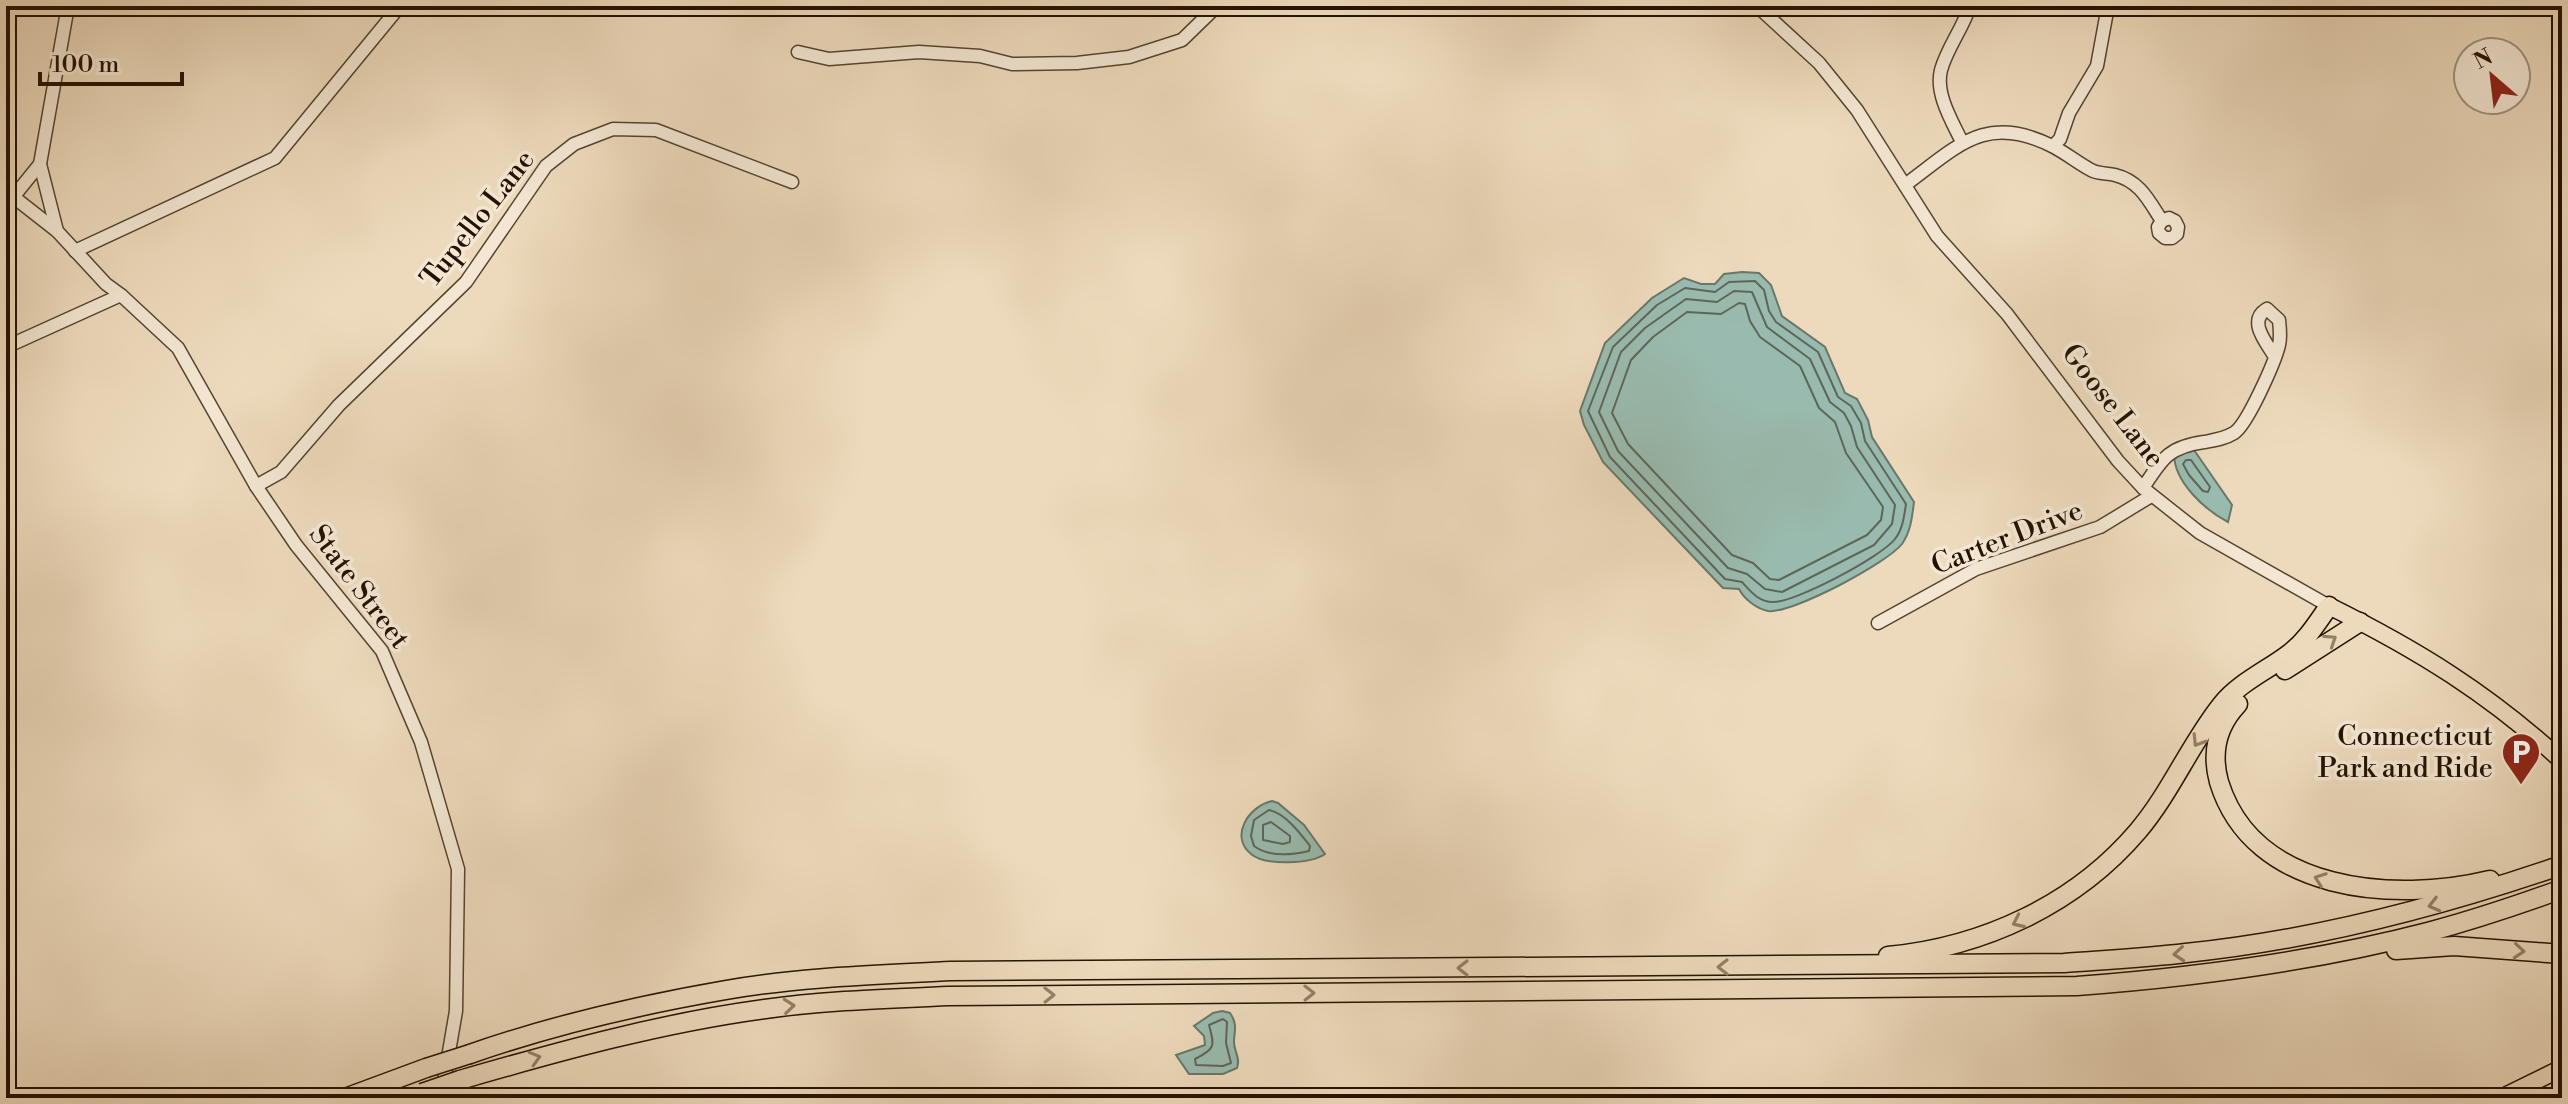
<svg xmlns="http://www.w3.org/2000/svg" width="2568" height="1104" font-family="'Libre Bodoni',serif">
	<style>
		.water { fill: #99bbaf; stroke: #6a7769; stroke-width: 2 }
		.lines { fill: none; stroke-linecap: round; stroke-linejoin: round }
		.shore { stroke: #5e6658; stroke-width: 2 }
		.minor-casing { stroke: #56442f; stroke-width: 15 }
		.major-casing { stroke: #241200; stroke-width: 19 }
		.highway-casing { stroke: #241200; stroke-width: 21 }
		.minor { stroke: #f3e7d3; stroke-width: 12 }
		.major { stroke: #eddabc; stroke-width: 16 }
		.highway { stroke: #eddabc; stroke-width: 18 }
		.highway-bridge-casing { stroke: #241200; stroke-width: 21; stroke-linecap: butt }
		.highway-bridge { stroke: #eddabc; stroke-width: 18 }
		.oneway { stroke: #938067 }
		.labels { text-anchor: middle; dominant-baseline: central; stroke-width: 7; stroke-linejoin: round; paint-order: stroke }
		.street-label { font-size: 28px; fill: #241200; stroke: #f3e7d3 }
		.poi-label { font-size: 28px; fill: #241200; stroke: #f3e7d3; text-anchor: end }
	</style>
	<rect width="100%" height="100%" fill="#eddabc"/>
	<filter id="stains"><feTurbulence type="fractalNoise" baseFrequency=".0025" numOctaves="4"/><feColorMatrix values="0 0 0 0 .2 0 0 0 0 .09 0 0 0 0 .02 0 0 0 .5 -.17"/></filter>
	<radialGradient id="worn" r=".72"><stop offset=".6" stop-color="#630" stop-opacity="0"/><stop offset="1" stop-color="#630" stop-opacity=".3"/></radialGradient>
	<g class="water">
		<path d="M1742,272l17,1 12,12 11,31 43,31 20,46 12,6 11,21 4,17 42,65c-2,15 -3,29 -12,42 -15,19 -110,70 -134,67 -11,-2 -24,-12 -29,-22l-16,-1 -120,-126 -19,-37 -4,-14 25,-68 47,-45 32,-20 17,6h14l9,-10z"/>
		<path d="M2194,450l38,55 -4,17c-23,-12 -54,-40 -54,-68z"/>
		<path d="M1272,801l6,2 26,22 21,29c-14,10 -60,12 -74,0 -22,-18 -2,-48 21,-53z"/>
		<path d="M1222,1011l8,2c7,10 5,16 4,27 -1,11 7,17 3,28l-14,6h-34l-13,-19 29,-10 -1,-9 -10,-10 19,-13z"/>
	</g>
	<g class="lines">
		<g class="shore">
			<path d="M1755,281l9,9 5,21 7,11 42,30 20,45 13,9 10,17 4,18 41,63c-2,12 -3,25 -11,35 -14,18 -101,64 -122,63 -14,0 -22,-10 -31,-20l-17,-3 -115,-122 -22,-46 25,-64 44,-42 28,-17 30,4 14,-10z"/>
			<polygon points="1734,291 1752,292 1767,327 1810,359 1830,402 1844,413 1851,426 1857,447 1895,505 1892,524 1874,545 1782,592 1765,589 1747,574 1728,568 1618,451 1599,412 1621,352 1645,328 1686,299 1717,302"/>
			<polygon points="1739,303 1745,304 1750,321 1760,337 1800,366 1819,408 1835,422 1846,453 1883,507 1881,520 1867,535 1779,580 1770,579 1753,563 1732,555 1628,444 1612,413 1631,360 1653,337 1687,312 1721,314"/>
			<polygon points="2186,460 2191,460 2210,487 2208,492 2203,491 2189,475 2183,464"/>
			<path d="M1269,810c16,3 31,23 41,36l-1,5c-17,4 -40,6 -55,-5l-3,-10 3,-16z"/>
			<polygon points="1271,822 1290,836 1290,842 1283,844 1263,840 1263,825"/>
			<path d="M1223,1019l4,3 -1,21 5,20 -8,3 -27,-1 -1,-6c22,-11 19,-14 14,-34z"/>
		</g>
		<g class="minor-casing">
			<g id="minor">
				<polyline points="1757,6 1819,63 1857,110 1937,236 2007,314 2118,461 2143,488 2200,533 2329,606"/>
				<polyline points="798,52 829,59 919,52 980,56 1012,64 1077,63 1129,57 1182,40 1217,6"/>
				<path d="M1962,142c-10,-21 -27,-48 -21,-72 6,-22 22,-42 29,-64"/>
				<polyline points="2053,146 2060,139 2069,113 2097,66 2108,6"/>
				<polyline points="40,164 57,231"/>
				<path d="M1905,185c53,-39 81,-73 149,-38 13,7 24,16 37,23 7,4 16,3 24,5 25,6 34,26 47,46l-4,6 1,6 6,5h7l5,-4 1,-7 -3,-6 -6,-3 -7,3"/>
				<polyline points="6,191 57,231 106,284 121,295 178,348 256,486 296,545 382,651 421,742 458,869 456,1011 441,1098"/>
				<polyline points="14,196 40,164 68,6"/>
				<polyline points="75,251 275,158 400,6"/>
				<polyline points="6,347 121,295"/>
				<polyline points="256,486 281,472 339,405 466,282 546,166 574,144 613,129 656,130 792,182"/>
				<path d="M2143,488c19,-29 25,-41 61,-46 11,-2 20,-3 30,-9 13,-8 41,-71 45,-88 2,-8 1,-16 0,-25l-12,-11c-20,12 -1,33 8,48"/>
				<polyline points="1878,623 1976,569 2100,527 2151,496"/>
			</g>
		</g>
		<g class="major-casing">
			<g id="major">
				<path d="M2329,606c89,44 160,88 233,155"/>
				<polyline points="2501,1098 2562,1068"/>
			</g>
		</g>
		<g class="highway-casing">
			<g id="highway">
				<polyline points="2285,670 2360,622"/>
				<path d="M2238,704c-21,22 -27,49 -19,78 34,111 176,121 271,98"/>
				<polyline points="2396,950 2454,946 2562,954"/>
				<path d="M1888,956c95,-9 187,-51 250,-125 33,-39 52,-87 84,-127 18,-22 46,-34 68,-51 16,-12 27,-30 39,-47"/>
				<path d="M470,1054c83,-29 169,-49 256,-64 74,-13 150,-15 225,-19l1113,-8c40,-3 81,-5 122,-10 128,-13 254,-46 376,-88"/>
				<path d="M460,1080c100,-29 201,-57 305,-71 61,-9 122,-10 183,-13l1129,-10c119,-9 236,-24 351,-54 45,-12 90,-27 134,-43"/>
				<polyline points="345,1098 426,1068"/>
			</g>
		</g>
		<use href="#minor" class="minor"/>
		<use href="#major" class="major"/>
		<use href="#highway" class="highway"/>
		<g class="highway-bridge-casing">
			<g id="highway-bridge">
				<polyline points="426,1068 470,1054"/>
				<polyline points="422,1093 460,1080"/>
			</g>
		</g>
		<use href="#highway-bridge" class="highway-bridge"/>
	</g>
	<defs><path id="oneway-chevron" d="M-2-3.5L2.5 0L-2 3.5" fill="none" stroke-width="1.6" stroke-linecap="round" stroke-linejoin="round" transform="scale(2)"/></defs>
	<g class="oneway">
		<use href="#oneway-chevron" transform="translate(2331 640) rotate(-33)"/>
		<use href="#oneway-chevron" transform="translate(2198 741) rotate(122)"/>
		<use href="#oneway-chevron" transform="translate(2320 879) rotate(-160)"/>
		<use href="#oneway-chevron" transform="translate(2434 905) rotate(166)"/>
		<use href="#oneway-chevron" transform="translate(2018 922) rotate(155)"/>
		<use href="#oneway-chevron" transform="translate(2519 951) rotate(5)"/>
		<use href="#oneway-chevron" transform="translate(2179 954) rotate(175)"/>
		<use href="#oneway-chevron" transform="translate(1723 967) rotate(180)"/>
		<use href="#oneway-chevron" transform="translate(1463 968) rotate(180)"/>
		<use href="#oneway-chevron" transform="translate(1309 993) rotate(-1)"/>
		<use href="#oneway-chevron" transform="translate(1049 995) rotate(-1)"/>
		<use href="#oneway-chevron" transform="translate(789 1006) rotate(-6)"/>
		<use href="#oneway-chevron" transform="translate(535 1058) rotate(-16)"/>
	</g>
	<defs>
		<g id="parking-pin" transform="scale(2)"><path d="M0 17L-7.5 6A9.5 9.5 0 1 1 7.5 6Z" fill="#8f2418" stroke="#f3e7d3"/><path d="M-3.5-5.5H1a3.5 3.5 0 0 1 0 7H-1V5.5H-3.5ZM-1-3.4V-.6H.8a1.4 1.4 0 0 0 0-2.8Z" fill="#fff"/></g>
	</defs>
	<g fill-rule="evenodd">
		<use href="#parking-pin" x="2521" y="752"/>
	</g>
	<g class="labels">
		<g class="street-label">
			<text transform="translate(478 219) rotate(-52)">Tupello Lane</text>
			<text transform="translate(2113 406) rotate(52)">Goose Lane</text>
			<text transform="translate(2007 538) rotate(-21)">Carter Drive</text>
			<text transform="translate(359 587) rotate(53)">State Street</text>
		</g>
		<g class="poi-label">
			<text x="2493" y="736">Connecticut<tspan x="2493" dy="32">Park and Ride</tspan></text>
		</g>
	</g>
	<rect width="2568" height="1104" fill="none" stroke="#eddabc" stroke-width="32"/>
	<rect x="8" y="8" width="2552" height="1088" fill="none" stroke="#241200" stroke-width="4"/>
	<rect x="16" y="16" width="2536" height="1072" fill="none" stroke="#241200" stroke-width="2"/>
	<g transform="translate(2492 76) rotate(332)"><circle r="38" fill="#f3e7d3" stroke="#a0927f" stroke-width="2"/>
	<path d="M0-6L14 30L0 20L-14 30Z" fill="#8f2418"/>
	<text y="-12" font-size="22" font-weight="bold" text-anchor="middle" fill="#241200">N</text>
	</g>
	<path d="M40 72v12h142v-12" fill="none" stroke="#241200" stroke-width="4"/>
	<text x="52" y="72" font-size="24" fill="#241200" stroke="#f3e7d3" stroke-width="6" paint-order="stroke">100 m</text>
	<rect width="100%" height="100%" filter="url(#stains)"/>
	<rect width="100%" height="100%" fill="url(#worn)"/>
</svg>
